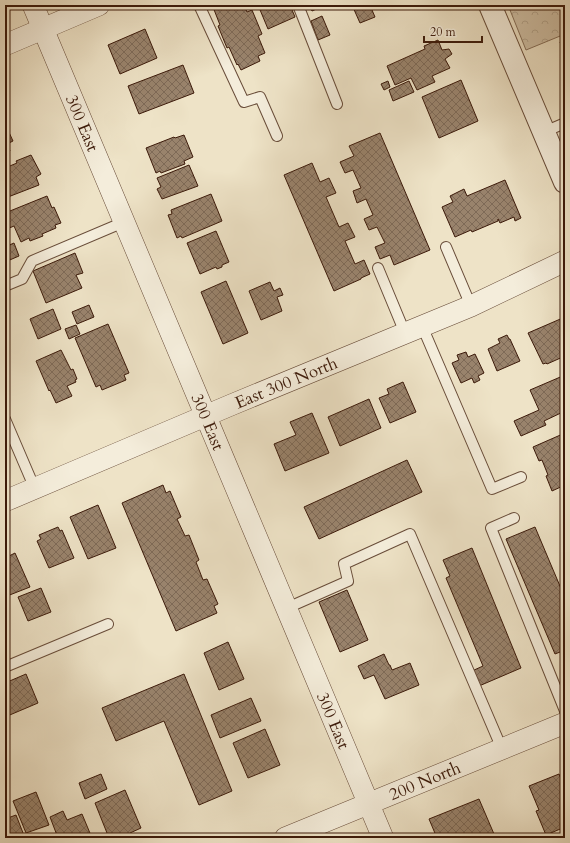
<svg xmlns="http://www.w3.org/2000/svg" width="570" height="843" font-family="Cardo,serif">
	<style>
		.park { fill: url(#park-crowns); stroke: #866e58 }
		.building { fill: url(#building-cross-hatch); stroke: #3c1a0a }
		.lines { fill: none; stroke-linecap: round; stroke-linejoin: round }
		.service-casing { stroke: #684c39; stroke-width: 12 }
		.minor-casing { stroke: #684c39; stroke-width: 22 }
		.tertiary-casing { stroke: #684c39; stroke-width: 24 }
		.service { stroke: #f4eddb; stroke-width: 10 }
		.minor { stroke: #f4eddb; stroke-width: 21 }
		.tertiary { stroke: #f4eddb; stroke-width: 22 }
		.labels { text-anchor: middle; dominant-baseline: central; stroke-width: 3; stroke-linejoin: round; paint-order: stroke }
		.street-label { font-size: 17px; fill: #3c1a0a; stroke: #f4eddb }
	</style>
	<defs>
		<pattern id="park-crowns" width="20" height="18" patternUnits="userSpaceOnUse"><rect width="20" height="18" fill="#d0c1a7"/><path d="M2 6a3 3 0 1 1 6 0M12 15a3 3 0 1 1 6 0" fill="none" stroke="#b4a58e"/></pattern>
		<pattern id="building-cross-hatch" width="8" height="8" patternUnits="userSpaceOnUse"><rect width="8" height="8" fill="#99836c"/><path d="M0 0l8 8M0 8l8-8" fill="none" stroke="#7e6a57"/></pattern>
	</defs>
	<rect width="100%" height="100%" fill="#eee3c7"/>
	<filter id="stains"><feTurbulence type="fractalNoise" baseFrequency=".005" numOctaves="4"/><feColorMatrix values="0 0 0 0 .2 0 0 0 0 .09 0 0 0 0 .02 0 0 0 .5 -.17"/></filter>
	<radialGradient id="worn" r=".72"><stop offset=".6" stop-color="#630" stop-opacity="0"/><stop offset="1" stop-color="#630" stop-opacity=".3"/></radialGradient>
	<polygon class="park" points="508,5 565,5 565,34 526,50"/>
	<g class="building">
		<polygon points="218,5 244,5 247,12 252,10 262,34 258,36 265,53 258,56 260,61 241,70 238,64 237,65 229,47 227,48 218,26 220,25 213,7"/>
		<polygon points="258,5 290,5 295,17 268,29"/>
		<polygon points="309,5 325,5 312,11"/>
		<polygon points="352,5 383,5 372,10 375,17 360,23"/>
		<polygon points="322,16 330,35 318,40 311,21"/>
		<polygon points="145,29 157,58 120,74 108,45"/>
		<polygon points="438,40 442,50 449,49 452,54 445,59 450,68 432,76 435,82 417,90 411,78 395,85 387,66 425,49 424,46"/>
		<polygon points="565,40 565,54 560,42"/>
		<polygon points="183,65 194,93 139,114 128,86"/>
		<polygon points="461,80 478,121 439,138 422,97"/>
		<polygon points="388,81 390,87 384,90 381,84"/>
		<polygon points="409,81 414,92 393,101 389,90"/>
		<polygon points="7,128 13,141 7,144 10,151 5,154 5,129"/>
		<polygon points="380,133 430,250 394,265 390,255 380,259 375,247 385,243 377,227 369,230 364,219 373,215 366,199 357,203 353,191 361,188 353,170 345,173 340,162 354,156 349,146"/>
		<polygon points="184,135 193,157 184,161 185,164 161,173 160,171 156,173 146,148 174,137 175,138"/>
		<polygon points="31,155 41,174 36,177 39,185 8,197 5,191 5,168 17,163 16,161"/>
		<polygon points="312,163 320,182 329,178 336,193 326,197 339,227 348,223 355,237 345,241 355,264 364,260 370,274 361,278 361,279 334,291 284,175"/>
		<polygon points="189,165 198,186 162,199 157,189 161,187 157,178"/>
		<polygon points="505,180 521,218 515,221 514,217 500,223 498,219 498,221 472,232 471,230 455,237 442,207 453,202 450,196 464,189 467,196"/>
		<polygon points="211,194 222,221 182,238 181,236 177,238 168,215 172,214 171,210"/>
		<polygon points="47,196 52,208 54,207 61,223 55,225 56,228 42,234 43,236 30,241 29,238 21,242 14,226 7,229 5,223 5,213"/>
		<polygon points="216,231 229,262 222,265 222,267 217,269 216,267 200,274 187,243"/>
		<polygon points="5,241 7,246 14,243 19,256 5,262"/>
		<polygon points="75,253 83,273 76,275 82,288 46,303 33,271"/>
		<polygon points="226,281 248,333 223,344 201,292"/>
		<polygon points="270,282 274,291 280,288 283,295 277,297 282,311 261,320 249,291"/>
		<polygon points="89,305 94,317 77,324 72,312"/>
		<polygon points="53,309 61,329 38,339 30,319"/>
		<polygon points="565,317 565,356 547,364 546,363 543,364 528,333"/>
		<polygon points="108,324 129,373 124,375 126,380 102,390 100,385 96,387 75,338"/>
		<polygon points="76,325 80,334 69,339 65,329"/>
		<polygon points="507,335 509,339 510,339 520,361 497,371 488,349 500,343 498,339"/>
		<polygon points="61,350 71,370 73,369 77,379 75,380 76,382 67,386 72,396 56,403 50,390 49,391 36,361"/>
		<polygon points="466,352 468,357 475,354 484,373 478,376 480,380 474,383 472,378 461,383 452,363 459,360 457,355"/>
		<polygon points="565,375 565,411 544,421 546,425 521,436 514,421 539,410 530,390"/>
		<polygon points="403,382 416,412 390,423 379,398 389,394 387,389"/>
		<polygon points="369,399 381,428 340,446 328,417"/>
		<polygon points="312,413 329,453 285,471 274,444 296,435 290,422"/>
		<polygon points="565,433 565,485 552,491 546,476 548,475 542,460 539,461 533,447"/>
		<polygon points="407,460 422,492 319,539 304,507"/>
		<polygon points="163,485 166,493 170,491 181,517 177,519 185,536 189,535 199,560 196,562 203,580 207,579 218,604 214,606 217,613 176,631 122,503"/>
		<polygon points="98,505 116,548 88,559 70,517"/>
		<polygon points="58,527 60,531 62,530 74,558 49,568 37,541 41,539 39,535"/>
		<polygon points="535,527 565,598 565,650 555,654 506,539"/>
		<polygon points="472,548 521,668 479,686 472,671 483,666 446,578 450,576 443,560"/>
		<polygon points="15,553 30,587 7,596 5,591 5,558"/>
		<polygon points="41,588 51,612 28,621 18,597"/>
		<polygon points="347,590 368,640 340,652 319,602"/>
		<polygon points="228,642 244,679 219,690 204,653"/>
		<polygon points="384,654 389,665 390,665 392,670 410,663 419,685 385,699 374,675 364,679 358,666"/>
		<polygon points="26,674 38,703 5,717 5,683"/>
		<polygon points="184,674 232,791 199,805 164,721 116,741 102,708"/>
		<polygon points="251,698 261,721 220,738 211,715"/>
		<polygon points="265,729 280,765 248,778 233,743"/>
		<polygon points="101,774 107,789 85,799 79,783"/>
		<polygon points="559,774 565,788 565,827 546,835 536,811 539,810 529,786"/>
		<polygon points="125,790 141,828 130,833 130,838 109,838 95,803"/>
		<polygon points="36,792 49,825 26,833 13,801"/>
		<polygon points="479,799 494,834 484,838 437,838 429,819"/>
		<polygon points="63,811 67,820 82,814 92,838 58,838 50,817"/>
		<polygon points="16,815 25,838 5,838 5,819"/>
		<polygon points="513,834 514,838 504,838"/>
	</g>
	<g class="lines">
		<g class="service-casing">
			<g id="service">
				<polyline points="199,5 244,102 260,97 277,136"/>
				<polyline points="298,5 337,104"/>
				<polyline points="544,132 565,123"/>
				<polyline points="446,247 471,306"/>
				<polyline points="378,268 405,333"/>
				<polyline points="5,286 22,279 32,261 124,222"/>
				<polyline points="422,326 492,489 521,477"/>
				<polyline points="5,419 35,489"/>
				<polyline points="514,518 491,528 565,711"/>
				<polyline points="287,608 348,581 344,564 410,534 502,749"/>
				<polyline points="5,667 108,624"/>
			</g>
		</g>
		<g class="minor-casing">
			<g id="minor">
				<path id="s1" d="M33,5l350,833"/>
				<polyline points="5,45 99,5"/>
				<path id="s2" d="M5,501l226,-96 240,-99 94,-45"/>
				<path id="s3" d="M285,838l280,-115"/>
			</g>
		</g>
		<g class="tertiary-casing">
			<polyline id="tertiary" points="490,5 565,182"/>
		</g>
		<use href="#service" class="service"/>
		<use href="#minor" class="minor"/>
		<use href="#tertiary" class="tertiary"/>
	</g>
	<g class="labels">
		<g class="street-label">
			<text stroke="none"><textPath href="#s1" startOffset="128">300 East</textPath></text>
			<text stroke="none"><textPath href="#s2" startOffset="305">East 300 North</textPath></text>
			<text stroke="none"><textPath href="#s1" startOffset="452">300 East</textPath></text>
			<text stroke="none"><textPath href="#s1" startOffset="776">300 East</textPath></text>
			<text stroke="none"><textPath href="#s3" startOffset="151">200 North</textPath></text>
		</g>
	</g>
	<rect width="570" height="843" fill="none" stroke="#eee3c7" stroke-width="20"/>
	<rect x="6" y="6" width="558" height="831" fill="none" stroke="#3c1a0a" stroke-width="2"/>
	<rect x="10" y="10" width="550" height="823" fill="none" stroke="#3c1a0a"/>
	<path d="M424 36v6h58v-6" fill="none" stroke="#3c1a0a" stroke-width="2"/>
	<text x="430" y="36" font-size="12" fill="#3c1a0a" stroke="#f4eddb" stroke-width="3" paint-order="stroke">20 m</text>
	<rect width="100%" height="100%" filter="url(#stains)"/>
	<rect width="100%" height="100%" fill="url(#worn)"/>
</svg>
